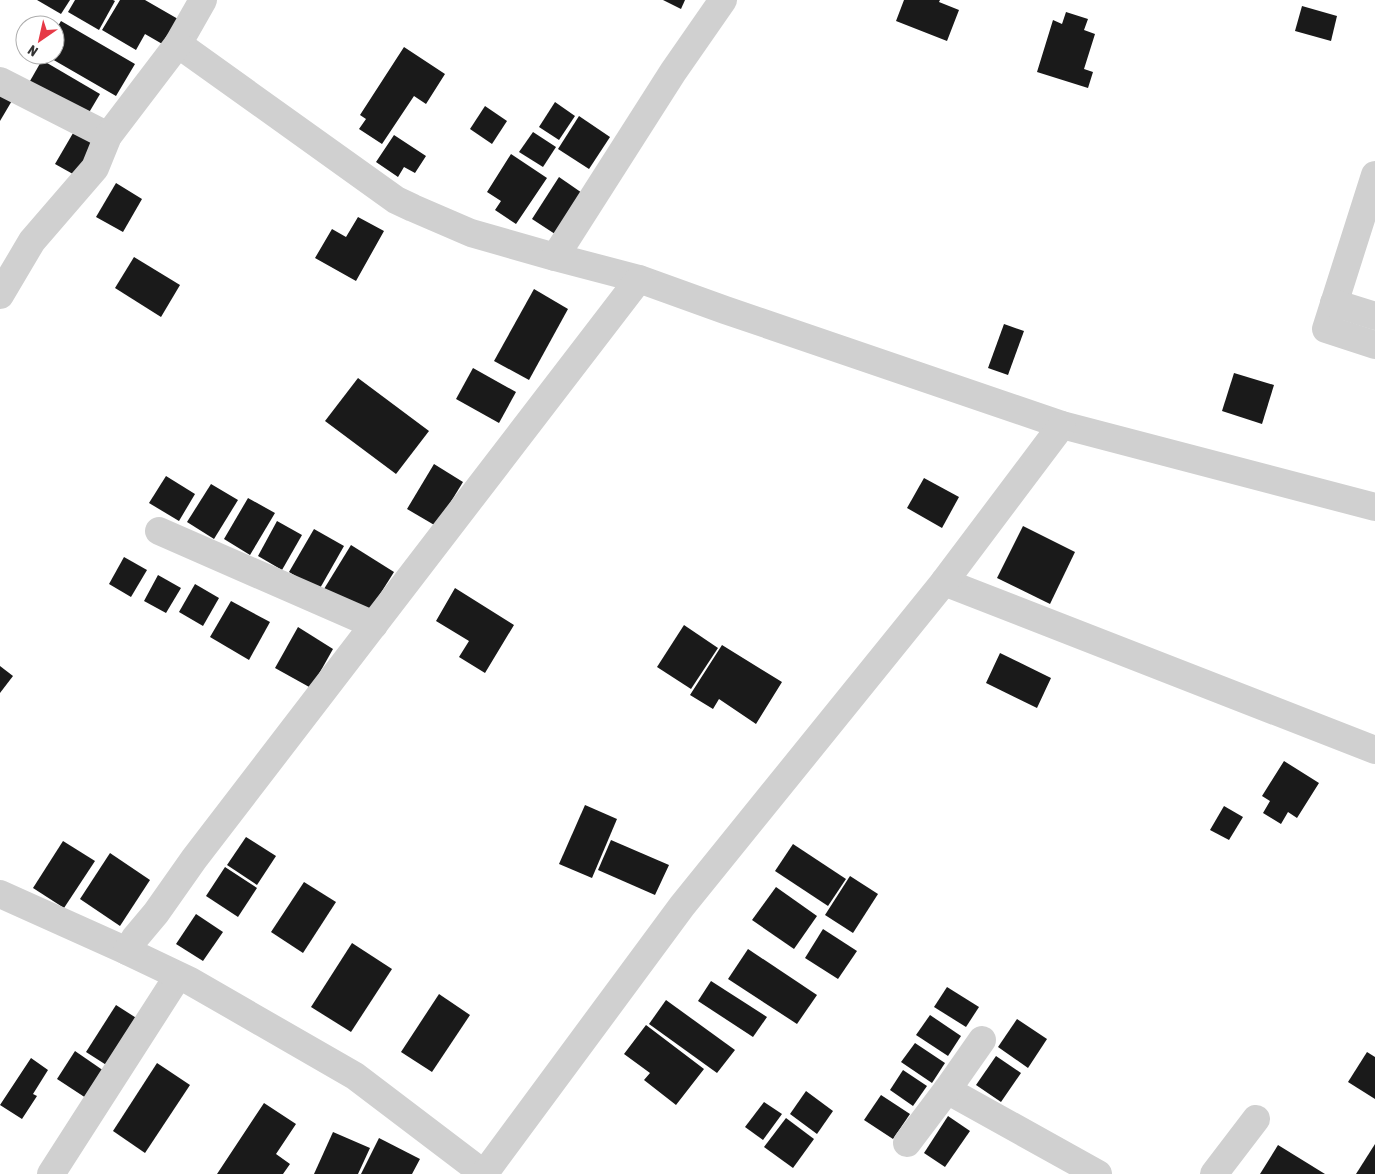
<svg xmlns="http://www.w3.org/2000/svg" width="1375" height="1174" font-family="'Asap Condensed',sans-serif">
	<style>
		.building { fill: #1a1a1a }
		.lines { fill: none; stroke-linecap: round; stroke-linejoin: round }
		.minor { stroke: #d0d0d0; stroke-width: 28 }
	</style>
	<rect width="100%" height="100%" fill="#fff"/>
	<g class="building">
		<polygon points="37,0 70,0 61,14"/>
		<polygon points="75,0 113,0 115,1 99,30 68,12"/>
		<polygon points="120,0 145,0 178,19 164,45 145,34 136,50 102,30"/>
		<polygon points="663,0 685,0 681,9"/>
		<polygon points="904,0 940,0 939,2 959,10 947,41 896,21"/>
		<polygon points="1302,6 1337,16 1331,41 1295,31"/>
		<polygon points="1066,12 1088,19 1084,30 1095,34 1084,69 1093,72 1088,88 1037,72 1053,20 1062,24"/>
		<polygon points="61,21 135,64 116,96 45,55 55,55 55,31"/>
		<polygon points="404,47 445,74 426,104 414,96 382,144 359,129 366,119 360,115"/>
		<polygon points="42,60 100,94 84,121 26,88"/>
		<polygon points="0,91 13,99 0,121"/>
		<polygon points="555,102 575,116 559,140 539,127"/>
		<polygon points="485,106 507,121 492,144 470,129"/>
		<polygon points="579,116 610,137 589,169 558,149"/>
		<polygon points="76,128 101,143 80,178 55,164"/>
		<polygon points="533,132 556,147 543,167 519,152"/>
		<polygon points="394,135 426,156 415,173 404,167 398,177 376,162"/>
		<polygon points="511,154 547,178 516,224 495,210 501,201 487,192"/>
		<polygon points="559,177 585,195 558,236 532,219"/>
		<polygon points="116,183 142,199 123,232 96,217"/>
		<polygon points="358,217 384,231 356,281 315,258 332,229 346,237"/>
		<polygon points="134,257 180,285 161,317 115,288"/>
		<polygon points="534,289 568,309 529,380 494,361"/>
		<polygon points="1004,324 1024,331 1008,375 988,368"/>
		<polygon points="473,368 516,392 499,423 456,399"/>
		<polygon points="1234,373 1274,385 1262,424 1222,411"/>
		<polygon points="358,378 429,431 396,474 325,421"/>
		<polygon points="434,464 463,482 436,526 407,509"/>
		<polygon points="166,476 195,494 179,521 149,503"/>
		<polygon points="924,478 959,497 942,528 907,508"/>
		<polygon points="211,484 238,500 214,539 187,522"/>
		<polygon points="248,498 275,513 250,555 224,539"/>
		<polygon points="277,521 302,535 282,570 258,556"/>
		<polygon points="1023,526 1075,552 1050,604 997,578"/>
		<polygon points="314,529 344,546 319,590 289,572"/>
		<polygon points="351,545 394,572 367,615 324,589"/>
		<polygon points="124,557 147,570 131,597 109,584"/>
		<polygon points="158,575 181,588 166,613 144,601"/>
		<polygon points="195,584 219,598 203,626 179,612"/>
		<polygon points="455,588 514,625 485,673 459,657 469,641 436,621"/>
		<polygon points="231,601 270,622 249,660 210,637"/>
		<polygon points="684,625 718,648 691,689 657,667"/>
		<polygon points="298,627 333,649 311,688 275,668"/>
		<polygon points="722,645 782,682 756,724 719,699 713,709 690,695"/>
		<polygon points="1000,653 1051,678 1037,708 986,683"/>
		<polygon points="0,666 13,676 0,693"/>
		<polygon points="1284,761 1319,783 1297,818 1288,812 1281,824 1263,813 1270,801 1262,796"/>
		<polygon points="585,805 617,819 592,878 559,864"/>
		<polygon points="1224,806 1243,817 1229,840 1210,830"/>
		<polygon points="246,837 276,856 257,885 227,865"/>
		<polygon points="611,840 669,865 655,895 598,870"/>
		<polygon points="63,841 95,861 64,908 33,888"/>
		<polygon points="793,844 846,879 828,906 775,871"/>
		<polygon points="110,853 150,880 120,926 80,899"/>
		<polygon points="225,867 257,888 238,917 206,896"/>
		<polygon points="850,876 878,894 853,933 825,915"/>
		<polygon points="304,882 336,902 303,953 271,932"/>
		<polygon points="776,887 817,916 794,949 752,920"/>
		<polygon points="196,914 223,932 203,961 176,944"/>
		<polygon points="823,929 857,951 838,979 805,958"/>
		<polygon points="352,943 392,969 351,1032 311,1007"/>
		<polygon points="748,949 817,995 797,1024 728,979"/>
		<polygon points="711,981 767,1017 753,1037 698,1001"/>
		<polygon points="947,987 979,1007 966,1027 934,1007"/>
		<polygon points="439,994 470,1015 432,1072 401,1052"/>
		<polygon points="666,1000 735,1050 717,1073 649,1024"/>
		<polygon points="116,1005 141,1021 111,1068 86,1052"/>
		<polygon points="930,1015 961,1036 948,1056 916,1035"/>
		<polygon points="1017,1019 1047,1039 1028,1068 998,1047"/>
		<polygon points="646,1025 704,1069 676,1105 644,1080 650,1073 624,1054"/>
		<polygon points="915,1043 945,1063 932,1083 901,1062"/>
		<polygon points="75,1051 104,1071 86,1098 57,1079"/>
		<polygon points="1367,1052 1375,1057 1375,1099 1348,1082"/>
		<polygon points="996,1056 1021,1073 1001,1102 976,1085"/>
		<polygon points="31,1058 48,1070 33,1094 37,1096 22,1119 0,1105"/>
		<polygon points="157,1063 190,1085 145,1153 113,1131"/>
		<polygon points="903,1070 927,1086 913,1106 890,1090"/>
		<polygon points="806,1091 833,1111 817,1134 790,1114"/>
		<polygon points="881,1095 910,1114 893,1139 864,1120"/>
		<polygon points="764,1102 782,1114 763,1140 745,1127"/>
		<polygon points="264,1103 296,1124 276,1154 290,1164 283,1174 217,1174"/>
		<polygon points="948,1116 970,1131 945,1167 924,1153"/>
		<polygon points="786,1118 814,1139 793,1168 764,1147"/>
		<polygon points="333,1132 370,1148 358,1174 314,1174"/>
		<polygon points="379,1138 420,1159 412,1174 361,1174"/>
		<polygon points="1375,1144 1375,1174 1356,1174"/>
		<polygon points="1278,1145 1325,1174 1260,1174"/>
	</g>
	<g class="lines">
		<g class="minor">
			<polyline points="203,0 178,44 396,200 413,208 471,233 555,257 639,279 725,310 1062,425 1375,507"/>
			<polyline points="0,81 108,136"/>
			<polyline points="1375,175 1326,329 1375,345"/>
			<polyline points="555,257 673,72 723,0"/>
			<polyline points="0,295 32,241 95,168 108,136 178,44"/>
			<polyline points="1334,303 1375,316"/>
			<polyline points="159,531 374,625"/>
			<polyline points="944,582 1375,750"/>
			<polyline points="0,894 127,951"/>
			<polyline points="947,1090 1098,1174"/>
			<polyline points="907,1143 947,1090 982,1040"/>
			<polyline points="51,1174 178,976"/>
			<polyline points="484,1174 355,1076 190,981 127,951 135,938 156,913 194,859 639,279"/>
			<polyline points="484,1174 682,906 944,582 1062,425"/>
			<polyline points="1214,1174 1256,1119"/>
		</g>
	</g>
	<g transform="translate(40 40) rotate(214)"><circle r="24" fill="#ffffff" stroke="#adadad"/>
	<path d="M0-4L9 19L0 12L-9 19Z" fill="#e63946"/>
	<text y="-8" font-size="14" font-weight="bold" text-anchor="middle" fill="#333333">N</text>
	</g>
</svg>
